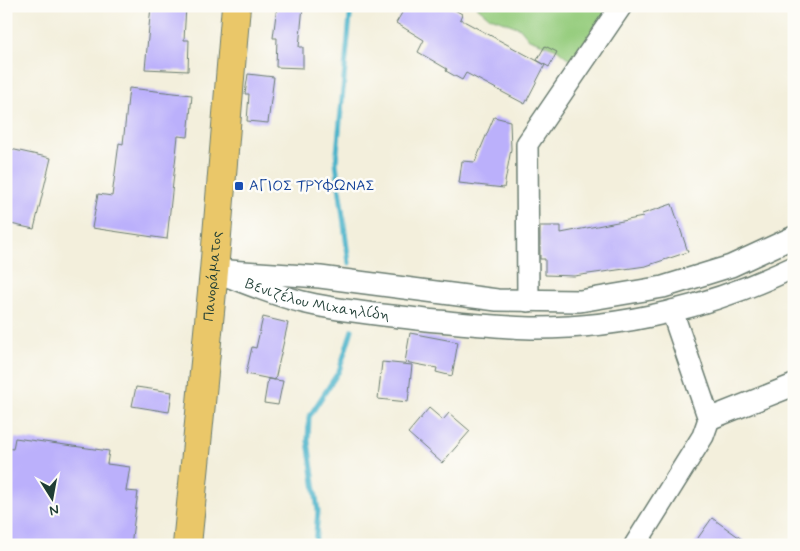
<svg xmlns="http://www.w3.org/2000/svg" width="800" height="551" font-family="Mynerve,sans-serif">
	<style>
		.green { fill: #97cd7f; stroke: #5b855a }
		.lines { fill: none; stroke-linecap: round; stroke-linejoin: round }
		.stream { stroke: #4cb4ca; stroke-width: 5 }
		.building { fill: #bbb0fb }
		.minor-casing { stroke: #697b6f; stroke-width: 24 }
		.major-casing { stroke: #697b6f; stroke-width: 30 }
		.minor { stroke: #fff; stroke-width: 21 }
		.major { stroke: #eac769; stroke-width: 28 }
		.transit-dot { fill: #1a4fb4; stroke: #fdfcf7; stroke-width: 2 }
		.labels { text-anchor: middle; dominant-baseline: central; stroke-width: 5; stroke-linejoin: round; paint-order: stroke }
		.transit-label { font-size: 15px; fill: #164399; stroke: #fdfcf7; text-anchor: start }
		.street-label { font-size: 15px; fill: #1f3d34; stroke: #fdfcf7 }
	</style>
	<rect width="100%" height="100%" fill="#fdfcf7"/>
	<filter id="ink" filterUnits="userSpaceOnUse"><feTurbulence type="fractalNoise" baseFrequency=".02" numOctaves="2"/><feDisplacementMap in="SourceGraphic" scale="10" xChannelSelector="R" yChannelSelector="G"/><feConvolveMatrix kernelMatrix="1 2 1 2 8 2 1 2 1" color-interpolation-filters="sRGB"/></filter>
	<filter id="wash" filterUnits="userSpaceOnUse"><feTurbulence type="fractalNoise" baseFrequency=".0096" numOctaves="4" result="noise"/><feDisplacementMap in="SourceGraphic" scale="20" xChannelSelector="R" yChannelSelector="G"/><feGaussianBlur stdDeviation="1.12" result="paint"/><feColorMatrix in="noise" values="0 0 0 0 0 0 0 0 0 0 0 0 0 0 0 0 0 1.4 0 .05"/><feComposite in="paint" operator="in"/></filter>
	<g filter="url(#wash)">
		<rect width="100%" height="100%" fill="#f3efdc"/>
		<g class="green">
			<polygon points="366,6 396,6 382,13 369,13"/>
			<polygon points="476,6 615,6 575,64 557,49 529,39 520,28 488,16"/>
		</g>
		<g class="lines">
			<g class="stream">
				<polyline points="349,263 336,163 351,6"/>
				<polyline points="315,545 318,511 308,441 309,417 339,371 352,330"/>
			</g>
		</g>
		<g id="blocks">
			<g class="building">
				<polygon points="151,6 186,6 184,40 189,40 188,71 145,69"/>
				<polygon points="277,6 303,6 299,47 303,47 303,68 276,67 277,38 273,38"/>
				<polygon points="406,6 448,6 462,14 460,19 545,65 525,104 466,73 462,80 446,71 447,69 418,52 424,40 396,23"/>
				<polygon points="545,46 557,52 549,67 537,60"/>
				<polygon points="248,74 274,77 268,123 247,121 249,94 245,94"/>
				<polygon points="129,88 192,95 188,137 178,136 167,239 92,228 98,194 112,196 119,143 123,144"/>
				<polygon points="494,117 510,121 511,149 504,188 459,183 462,161 475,162"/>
				<polygon points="6,148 51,158 34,229 6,223"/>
				<polygon points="672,204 688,252 646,266 574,276 545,275 545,259 540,259 540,226 561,226 561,233 643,217 642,214"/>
				<polygon points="263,317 288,323 275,380 246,374 252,347 256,348"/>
				<polygon points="410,333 458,342 452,376 436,372 437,368 405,362"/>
				<polygon points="382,362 412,365 408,402 378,399"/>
				<polygon points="268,379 283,381 278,405 264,403"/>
				<polygon points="136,387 172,392 169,412 132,406"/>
				<polygon points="429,408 443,420 449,413 470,431 442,463 408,433"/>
				<polygon points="15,438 109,451 107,464 130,467 126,491 138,492 131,545 6,545 6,448 13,449"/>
				<polygon points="712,518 750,545 693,545"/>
			</g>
		</g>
	</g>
	<g filter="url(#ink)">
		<use href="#blocks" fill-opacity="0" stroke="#697b6f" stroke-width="1"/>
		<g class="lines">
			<g class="minor-casing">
				<g id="minor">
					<path id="s1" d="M214,271c30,11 61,25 93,32 39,9 79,12 119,17 35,3 70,7 105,8 91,1 182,-22 263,-61"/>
					<polyline points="229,271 320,277 497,300 580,301 663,287 731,266 794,237"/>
					<polyline points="528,301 527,144 621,6"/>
					<polyline points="672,311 709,419 794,385"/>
					<polyline points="635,545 703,436 709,419"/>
				</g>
			</g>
			<g class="major-casing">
				<g id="major">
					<path id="s2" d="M187,545l27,-274 22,-265"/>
				</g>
			</g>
			<use href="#minor" class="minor"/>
			<use href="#major" class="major"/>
		</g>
	</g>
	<rect class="transit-dot" x="234" y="181" width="10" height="10" rx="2.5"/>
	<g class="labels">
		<g class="transit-label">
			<text x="249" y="186">ΑΓΙΟΣ ΤΡΥΦΩΝΑΣ</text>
		</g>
		<g class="street-label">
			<text stroke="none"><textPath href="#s2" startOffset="270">Πανοράματος</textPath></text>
			<text stroke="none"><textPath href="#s1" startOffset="108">Βενιζέλου Μιχαηλίδη</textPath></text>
		</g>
	</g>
	<rect width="800" height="551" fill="none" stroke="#fdfcf7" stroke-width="25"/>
	<g transform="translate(52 498) rotate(169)" stroke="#fdfcf7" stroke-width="4" paint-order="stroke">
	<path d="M0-4L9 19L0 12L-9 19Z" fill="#1f3d34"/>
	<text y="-8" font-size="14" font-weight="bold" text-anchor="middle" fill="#1f3d34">N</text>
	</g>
</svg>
